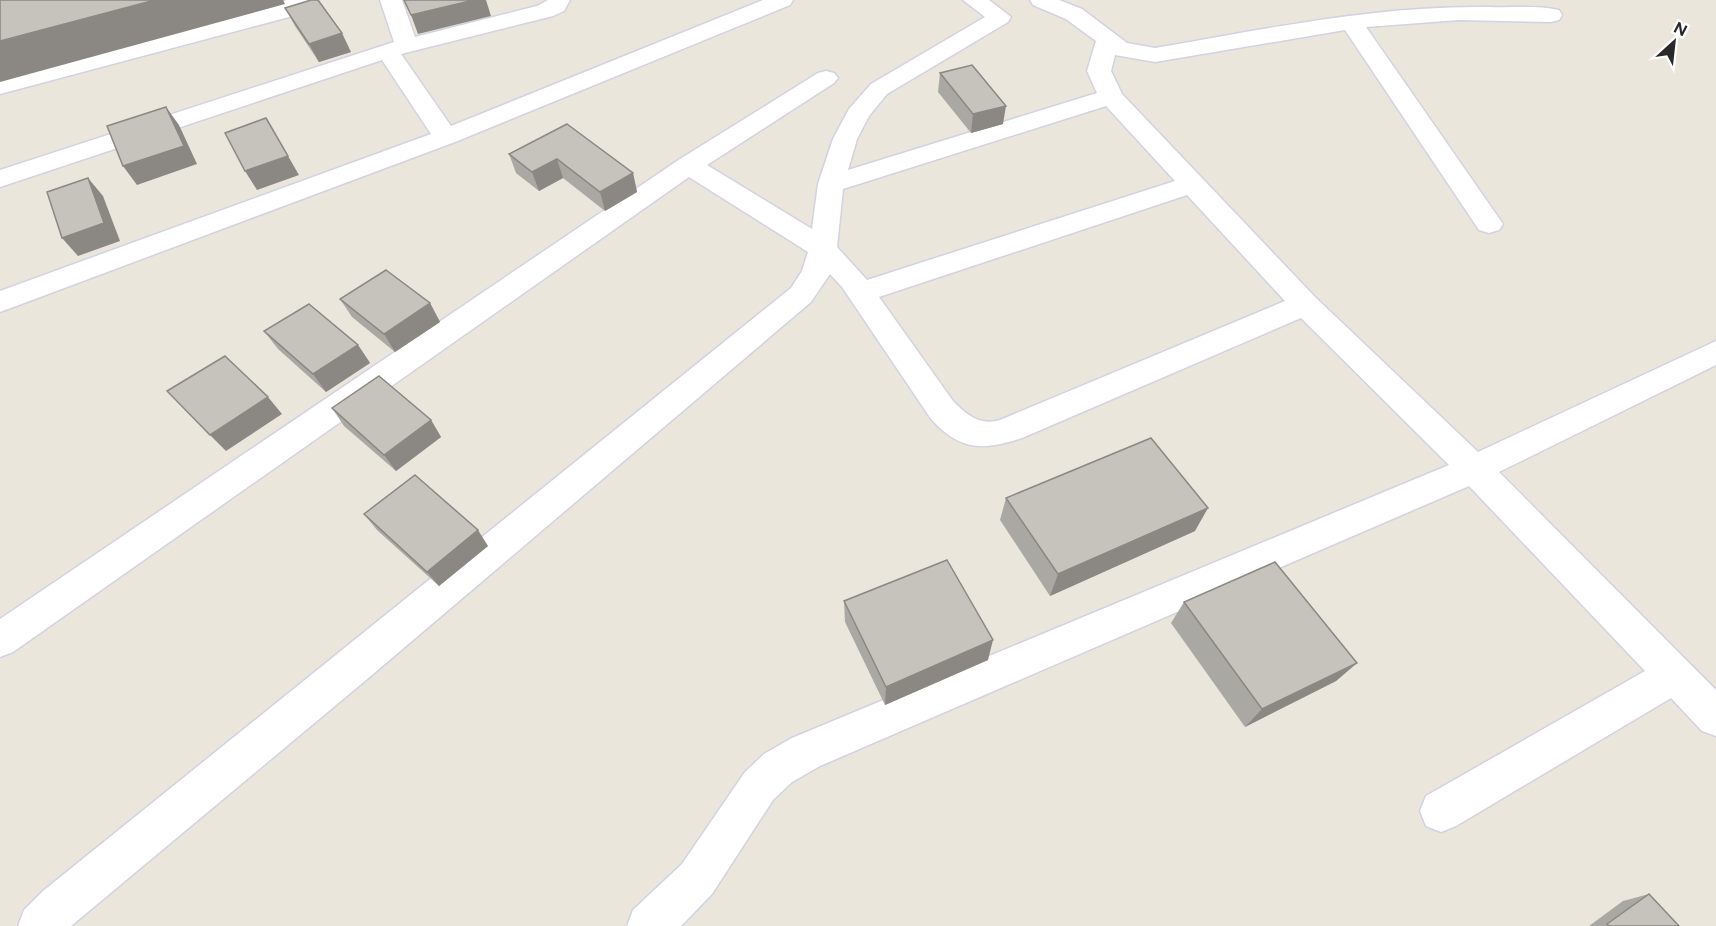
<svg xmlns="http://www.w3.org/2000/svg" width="1716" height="926" font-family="Figtree,sans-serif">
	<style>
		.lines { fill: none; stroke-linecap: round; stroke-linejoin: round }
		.minor-casing { stroke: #d2d2e1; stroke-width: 3 }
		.minor { fill: #fff; fill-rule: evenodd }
		.wall { fill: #aaa8a2 }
		.shaded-wall { fill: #8b8884 }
		.building { fill: #c6c3bc; stroke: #8b8884; stroke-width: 1.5 }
	</style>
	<rect width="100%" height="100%" fill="#ebe6dc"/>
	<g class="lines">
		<g class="minor-casing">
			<g id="minor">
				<polygon points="286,0 312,0 309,5 289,17 0,94 0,80 273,7"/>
				<polygon points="380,0 402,0 415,37 537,6 548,0 570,0 564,11 553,16 401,54 451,126 763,0 793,0 790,5 455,142 0,312 0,291 431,134 382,60 0,187 0,170 394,42"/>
				<path d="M963,0h26l22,17 -3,5 -121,72 -18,22 -12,23 -9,31 249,-77 -10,-22 9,-30 -30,-22 -33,-14 -3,-5h29l23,9 45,34 28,5c111,-19 222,-43 335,-41 22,1 47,-2 69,3l3,5 -3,5 -8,2 -92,-2 -93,7 137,197 -4,6 -10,3 -10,-3 -134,-200 -190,32 -40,-7 -4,16 11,23 193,203 163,155 238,-111v24l-217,107 217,218v46l-14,-5 -31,-33 -215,128 -15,6 -15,-6 -6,-15 6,-15 219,-125 -176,-185 -649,280 -28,16 -19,18 -61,94 -31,32h-54l6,-16 49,-46 63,-92 19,-18 28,-16 657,-273 -148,-147 -279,120c-38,13 -62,13 -91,-19l-89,-132 -12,-13 -19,28 -445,378 -295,246h-53l6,-16 19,-19 748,-603 11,-17 6,-19 -119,-75 -676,475 -13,5v-38l680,-460 138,-86 8,-2 8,2 4,5 -4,5 -127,82 105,64 6,-45 15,-45 16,-30 22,-25 114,-67zM1106,106l69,75 -308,99 -30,-33 6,-58zM1187,195l98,106 -285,119c-21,6 -33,-5 -47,-19l-74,-104z"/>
			</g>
		</g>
		<use href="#minor" class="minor"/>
	</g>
	<g class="wall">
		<polygon points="285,8 351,52 319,62 295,26"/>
		<polygon points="940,73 1003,124 971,133 938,92"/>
		<polygon points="567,124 633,173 637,192 605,211 563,178 539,191 516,173 509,154"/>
		<polygon points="340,299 430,303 440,322 395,352 352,317"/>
		<polygon points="264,331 358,345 370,363 326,392 278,349"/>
		<polygon points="332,408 431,420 441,437 396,471 344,426"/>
		<polygon points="1006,498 1195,531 1050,596 1000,520"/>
		<polygon points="364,514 488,546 439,586 377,530"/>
		<polygon points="844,601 988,660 885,705 845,622"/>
		<polygon points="1184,602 1357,663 1336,681 1245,727 1171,623"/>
		<polygon points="1649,894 1679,926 1589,926 1623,901"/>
	</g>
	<g class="shaded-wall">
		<polygon points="155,0 283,0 285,4 0,82 0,41"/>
		<polygon points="474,0 486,0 491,16 418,34 411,15"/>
		<polygon points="342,33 351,52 319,62 309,44"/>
		<polygon points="1006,106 1003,124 971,133 973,114"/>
		<polygon points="166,107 179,125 197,164 137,185 123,166"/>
		<polygon points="266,118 299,175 257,190 245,171"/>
		<polygon points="557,159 563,178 539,191 532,172"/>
		<polygon points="633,173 637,192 605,211 600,192"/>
		<polygon points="88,178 103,196 120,241 78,256 62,238"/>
		<polygon points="430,303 440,322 395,352 384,334"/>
		<polygon points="358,345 370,363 326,392 313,374"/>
		<polygon points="268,397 282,414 226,451 210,435"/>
		<polygon points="431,420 441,437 396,471 384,455"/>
		<polygon points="1208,508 1195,531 1050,596 1058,574"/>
		<polygon points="478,530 488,546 439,586 427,572"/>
		<polygon points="993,640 988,660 885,705 886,687"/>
		<polygon points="1357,663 1336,681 1245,727 1262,709"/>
	</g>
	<g class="building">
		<polygon points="0,0 155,0 0,41"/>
		<polygon points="311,0 318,0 342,33 309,44 285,8"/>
		<polygon points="404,0 474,0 411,15"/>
		<polygon points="972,65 1006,106 973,114 940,73"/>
		<polygon points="166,107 184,146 123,166 107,126"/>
		<polygon points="266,118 288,156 245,171 225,133"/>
		<polygon points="567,124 633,173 600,192 557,159 532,172 509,154"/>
		<polygon points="88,178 104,223 62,238 47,192"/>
		<polygon points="386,270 430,303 384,334 340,299"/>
		<polygon points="309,304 358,345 313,374 264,331"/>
		<polygon points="225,356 268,397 210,435 167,391"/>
		<polygon points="379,376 431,420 384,455 332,408"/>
		<polygon points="1151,438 1208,508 1058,574 1006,498"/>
		<polygon points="415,475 478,530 427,572 364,514"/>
		<polygon points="947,560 993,640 886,687 844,601"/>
		<polygon points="1275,562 1357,663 1262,709 1184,602"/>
		<polygon points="1649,894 1679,926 1609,926 1607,924"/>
	</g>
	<g transform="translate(1674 42) rotate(27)" stroke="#ffffff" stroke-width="4.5" paint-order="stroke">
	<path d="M0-4.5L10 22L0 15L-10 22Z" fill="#292929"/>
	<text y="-9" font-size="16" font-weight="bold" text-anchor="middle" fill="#292929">N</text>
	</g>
</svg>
